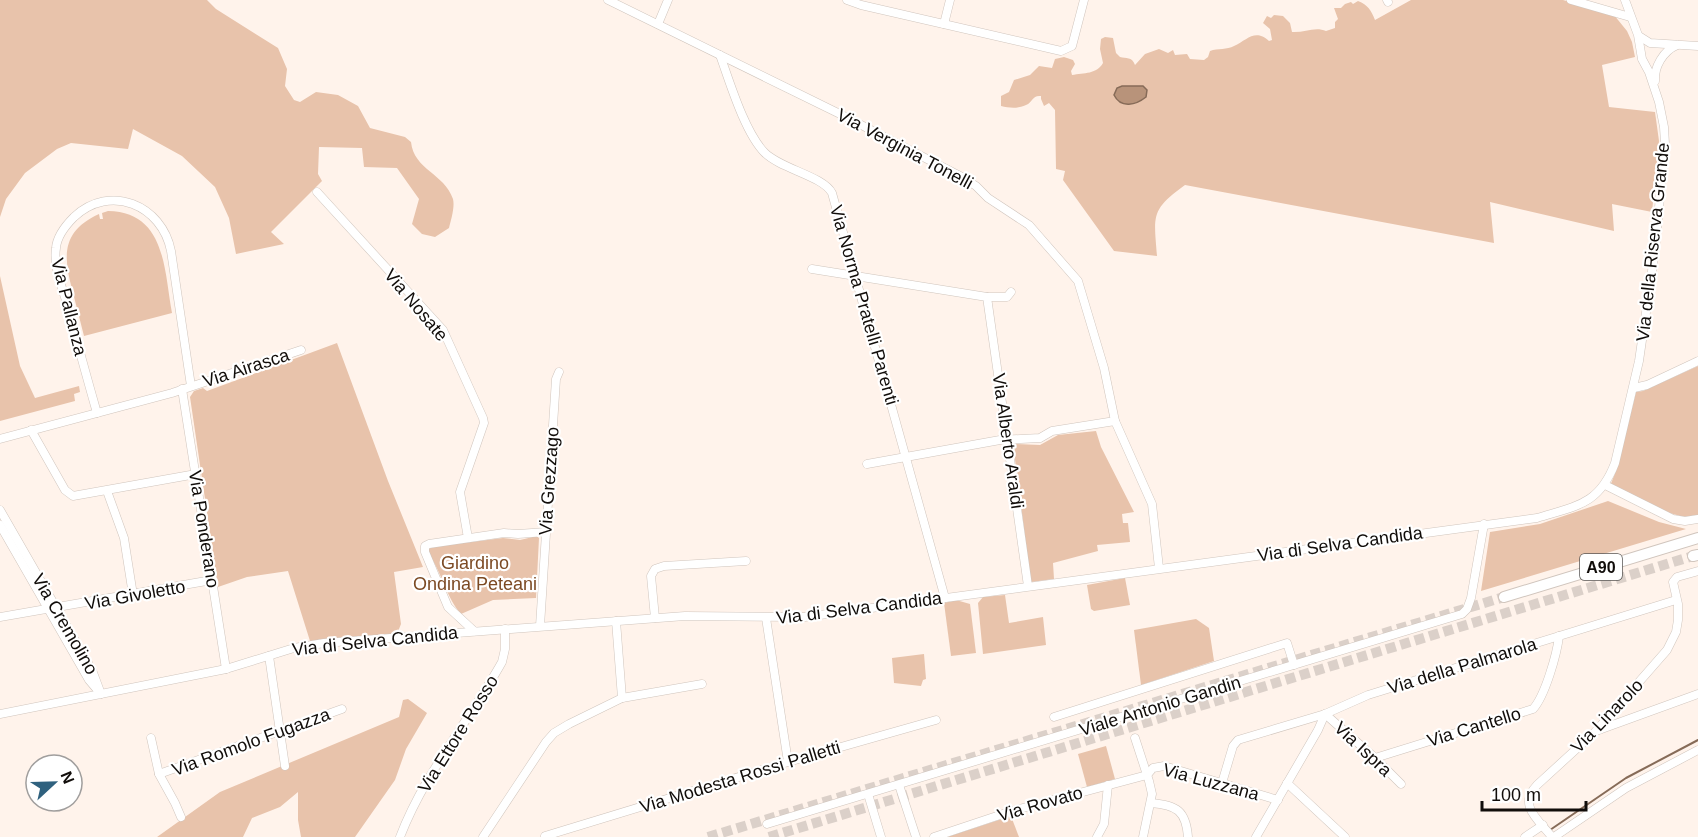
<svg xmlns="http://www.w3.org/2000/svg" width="1698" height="837" font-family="Arial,sans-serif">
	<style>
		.green { fill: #e8c3ab }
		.water { fill: #b8937a; stroke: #866b58; stroke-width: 1.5 }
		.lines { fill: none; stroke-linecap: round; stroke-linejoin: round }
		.stream { stroke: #866b58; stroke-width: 2 }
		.highway-tunnel { stroke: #dbd0c9; stroke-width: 10; stroke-dasharray: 10 5; stroke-linecap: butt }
		.minor-casing { stroke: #d0c5bd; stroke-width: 9 }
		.highway-casing { stroke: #d0c5bd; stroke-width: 12 }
		.minor { stroke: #fff; stroke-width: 8 }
		.highway { stroke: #fff; stroke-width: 10 }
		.labels { text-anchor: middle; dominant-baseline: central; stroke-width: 4.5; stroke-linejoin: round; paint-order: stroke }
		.shield { fill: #fff; stroke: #585654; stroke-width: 1.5 }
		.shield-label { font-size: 16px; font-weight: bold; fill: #110d0a }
		.street-label { font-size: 18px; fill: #110d0a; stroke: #fff }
		.park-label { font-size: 18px; fill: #7c4a23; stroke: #fff }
	</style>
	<rect width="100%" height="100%" fill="#fff3eb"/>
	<g class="green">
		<path d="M0,0h207l9,9 62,39 9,21 -2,17 9,14 6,2 16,-10 22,3 20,11 12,22 35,9 6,5c3,28 33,31 42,57 2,8 -2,21 -4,29l-14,9 -13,-3 -10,-10 7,-25 -22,-31 -33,-1 -2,-19 -43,-1 -1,27 4,7 -51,51 13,12 -48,10 -7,-36 -14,-31 -33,-31 -49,-27 -5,20 -57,-6 -14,6 -32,24 -19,26 -6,18z"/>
		<path d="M1411,0h152l51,15 13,16 5,11 3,15 -33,8 7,42 46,5 4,29 -7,71 -40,-8 2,27 -124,-29 4,41 -309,-58c-35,25 -31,31 -28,71l-43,-5 -51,-71 2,-9 -9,-2 -1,-59 -6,-7 -5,3 -3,-7v-3c-9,-1 -8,6 -15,9 -8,4 -17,3 -25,1v-10l8,-4 5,-12 16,-5 9,-9 13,2 3,-9 9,-2 9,3 2,4 -4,7 1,4c12,-2 25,-1 31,-12l-3,-14 1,-10 4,-2 8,1 3,15 4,4c6,2 12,-1 15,8l10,-11 14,-5 9,4 5,-3 2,5 12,-1 3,5 14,1 4,-3 2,-6c8,-3 17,-1 24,-5 13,-6 21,-18 35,-5l3,-1 -2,-11 -7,-6 4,-7 4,2 3,-3 9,1 7,7 2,9c12,1 23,-6 34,-1l9,-3v-6l3,-3 -4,-11h7l4,-4 6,-2 2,2 5,-3c10,4 13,9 17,19z"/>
		<path d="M108,211c58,1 56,59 64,102l-88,23c-4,-16 -8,-31 -12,-47 -9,-34 -10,-58 27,-75l1,5h3l-1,-6z"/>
		<polygon points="0,276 20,366 35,398 79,386 80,392 74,394 75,401 0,421"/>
		<polygon points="337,343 388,481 423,567 394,572 401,624 397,634 310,641 288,571 247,577 218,587 190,397 194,391 203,388 207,391"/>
		<polygon points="1698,366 1698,515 1684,517 1666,512 1610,486 1618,466 1636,392 1643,391"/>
		<polygon points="1096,431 1101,447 1134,512 1122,514 1123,523 1128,523 1130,542 1097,545 1098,551 1053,563 1054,579 1031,582 1013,444 1040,445 1058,435"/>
		<polygon points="1608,501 1659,522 1686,529 1481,591 1490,532 1540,524"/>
		<path d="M537,536l2,2 -3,60 -43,2 -32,14c-15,-17 -19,-42 -33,-61l1,-4 3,-2 71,-9 17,2z"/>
		<polygon points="1125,578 1130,605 1094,611 1091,609 1087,585"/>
		<polygon points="1005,595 1009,623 1043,617 1046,645 983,654 978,603 983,597"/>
		<polygon points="956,600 970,604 976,653 951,656 944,603"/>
		<polygon points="1196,619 1209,628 1214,661 1141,685 1134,630"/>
		<polygon points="924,654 926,679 923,680 921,686 894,683 892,658"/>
		<polygon points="408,699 427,713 406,749 395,780 355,837 301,837 298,820 298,792 280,807 252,818 243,837 157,837 220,792 399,717 403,700"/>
		<polygon points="1106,746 1115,779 1087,787 1078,754"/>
		<polygon points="1011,816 1019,837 947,837"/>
	</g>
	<path class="water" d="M1122,86h21l4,4 -1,7c-10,8 -25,12 -32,-2l3,-7z"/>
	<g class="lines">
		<polyline class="stream" points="1550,830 1626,778 1698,740"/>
		<g class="highway-tunnel">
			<polyline points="708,837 1504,597"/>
			<polyline points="769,837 1693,556"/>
		</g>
		<g class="minor-casing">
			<g id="minor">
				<polyline points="608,0 840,114 962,177 976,186 988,198 1029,225 1078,281 1104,368 1115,421 1052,431 1040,438 1000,440 867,464"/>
				<polyline points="847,0 861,5 1061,51 1072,46 1084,0"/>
				<polyline points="1387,0 1388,2"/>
				<polyline points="1571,0 1630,17"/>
				<polyline points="658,24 668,0"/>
				<polyline points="944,24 950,0"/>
				<polyline points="1639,36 1650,43 1698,46"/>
				<path d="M720,55c10,28 25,78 45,98 16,16 58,23 67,40l113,405"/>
				<path d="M1655,81c-1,-14 8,-30 22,-36"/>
				<polyline points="317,192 443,330 483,418 484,423 460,492 468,538"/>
				<polyline points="812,269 987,297 1028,586"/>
				<polyline points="987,297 1007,297 1011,292"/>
				<polyline points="1634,388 1647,385 1698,361"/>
				<polyline points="182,389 226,669"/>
				<path d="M97,413c-10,-35 -20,-71 -29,-106 -5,-18 -15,-40 -12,-59 1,-12 9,-22 18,-31 36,-34 88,-12 97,34l20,135"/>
				<polyline points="1115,421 1152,504 1159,568"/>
				<polyline points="31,430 65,490 73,496 196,474"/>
				<polyline points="0,439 172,393 301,350"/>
				<polyline points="1605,485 1673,519 1685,521 1698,519"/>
				<polyline points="107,491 124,538 133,595"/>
				<polyline points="0,510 92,670 101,694"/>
				<polyline points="0,525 89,680 100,693"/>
				<polyline points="0,617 212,580"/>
				<polyline points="655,618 651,576 655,569 664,566 746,561"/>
				<polyline points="766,618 788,762"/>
				<polyline points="616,621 622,698"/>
				<polyline points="540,626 556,379 559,372"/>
				<polyline points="474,631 448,607 425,552 425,546 429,544 504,533 518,534 546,532"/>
				<polyline points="269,656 285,766"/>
				<path d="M0,714l226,-45 68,-21 30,-5 361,-27 120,1 732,-99c39,-12 62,-13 78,-55l24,-102 16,-111 10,-106 -1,-17 -5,-25 -10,-30 -7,-13 -4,-24 -13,-35"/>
				<polyline points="1325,714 1375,758 1401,784"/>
				<polyline points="1054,717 1287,643 1294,665"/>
				<polyline points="1596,731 1698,694"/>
				<polyline points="151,738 159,774 175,803 181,817"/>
				<polyline points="1135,738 1149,781 1152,794 1143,837"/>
				<path d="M1375,758l158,-49c12,-13 24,-55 26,-73"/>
				<polyline points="159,774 342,709"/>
				<polyline points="1147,775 1153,768 1164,766 1278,800"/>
				<polyline points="1222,783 1233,746 1238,740 1325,714 1368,695 1676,600"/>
				<polyline points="1287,783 1345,837"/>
				<polyline points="899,785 916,837"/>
				<polyline points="868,794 881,837"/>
				<path d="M1151,803c26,2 35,8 37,34"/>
				<polyline points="767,824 1462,614 1467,609 1471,598 1484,524"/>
				<polyline points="545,836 788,762 936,720"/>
				<path d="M400,837c24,-63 69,-116 102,-175l3,-13v-20"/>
				<polyline points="483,837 546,742 554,733 569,724 622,698 702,684"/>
				<polyline points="934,837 1012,811 1147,775"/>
				<polyline points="1097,837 1104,824 1108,785"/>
				<polyline points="1256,837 1318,730 1325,714"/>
				<polyline points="1525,837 1543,825"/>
				<path d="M1552,837c-13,-17 -35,-31 -15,-52l59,-54 71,-81 9,-18 2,-12v-16l-5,-22 4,-5 21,-6"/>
				<polyline points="1554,837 1626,788 1698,750"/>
			</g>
		</g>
		<g class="highway-casing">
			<g id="highway">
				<polyline points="1693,556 1698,555"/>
				<polyline points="1504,597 1698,538"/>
			</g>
		</g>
		<use href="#minor" class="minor"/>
		<use href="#highway" class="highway"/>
	</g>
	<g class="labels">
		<rect class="shield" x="1580" y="554" width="42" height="26" rx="4.5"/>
		<g class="shield-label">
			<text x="1601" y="567">A90</text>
		</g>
		<g class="street-label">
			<text transform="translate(905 149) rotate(28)">Via Verginia Tonelli</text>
			<text transform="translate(1653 242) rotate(-84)">Via della Riserva Grande</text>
			<text transform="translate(416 305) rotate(50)">Via Nosate</text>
			<text transform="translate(864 305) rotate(74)">Via Norma Pratelli Parenti</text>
			<text transform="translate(69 307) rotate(76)">Via Pallanza</text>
			<text transform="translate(246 368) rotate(-18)">Via Airasca</text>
			<text transform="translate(1008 441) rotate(82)">Via Alberto Araldi</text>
			<text transform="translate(549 481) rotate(-86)">Via Grezzago</text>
			<text transform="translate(204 529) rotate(81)">Via Ponderano</text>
			<text transform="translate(1340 544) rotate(-8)">Via di Selva Candida</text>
			<text transform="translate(135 595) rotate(-10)">Via Givoletto</text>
			<text transform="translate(859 608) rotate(-7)">Via di Selva Candida</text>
			<text transform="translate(65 624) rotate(60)">Via Cremolino</text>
			<text transform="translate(375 641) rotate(-6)">Via di Selva Candida</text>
			<text transform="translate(1462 666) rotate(-17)">Via della Palmarola</text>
			<text transform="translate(1160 706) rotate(-17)">Viale Antonio Gandin</text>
			<text transform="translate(1607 716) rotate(-46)">Via Linarolo</text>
			<text transform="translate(1474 727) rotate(-17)">Via Cantello</text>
			<text transform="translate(458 734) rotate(-58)">Via Ettore Rosso</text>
			<text transform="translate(251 742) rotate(-20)">Via Romolo Fugazza</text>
			<text transform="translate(1363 749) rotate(43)">Via Ispra</text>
			<text transform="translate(740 777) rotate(-17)">Via Modesta Rossi Palletti</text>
			<text transform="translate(1211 782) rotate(15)">Via Luzzana</text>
			<text transform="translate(1040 804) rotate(-16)">Via Rovato</text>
		</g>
		<g class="park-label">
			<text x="475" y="563">Giardino<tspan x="475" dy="21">Ondina Peteani</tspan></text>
		</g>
	</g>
	<g transform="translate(54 783) rotate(68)"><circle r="28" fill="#ffffff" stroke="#a09e9d" stroke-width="1.5"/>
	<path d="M0-4.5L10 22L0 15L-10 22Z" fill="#2f617e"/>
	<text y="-9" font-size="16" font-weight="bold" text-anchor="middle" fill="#110d0a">N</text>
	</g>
	<path d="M1482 801v9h104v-9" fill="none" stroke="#110d0a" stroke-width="3"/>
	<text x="1491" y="801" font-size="18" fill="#110d0a" stroke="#ffffff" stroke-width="4.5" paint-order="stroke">100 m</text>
</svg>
